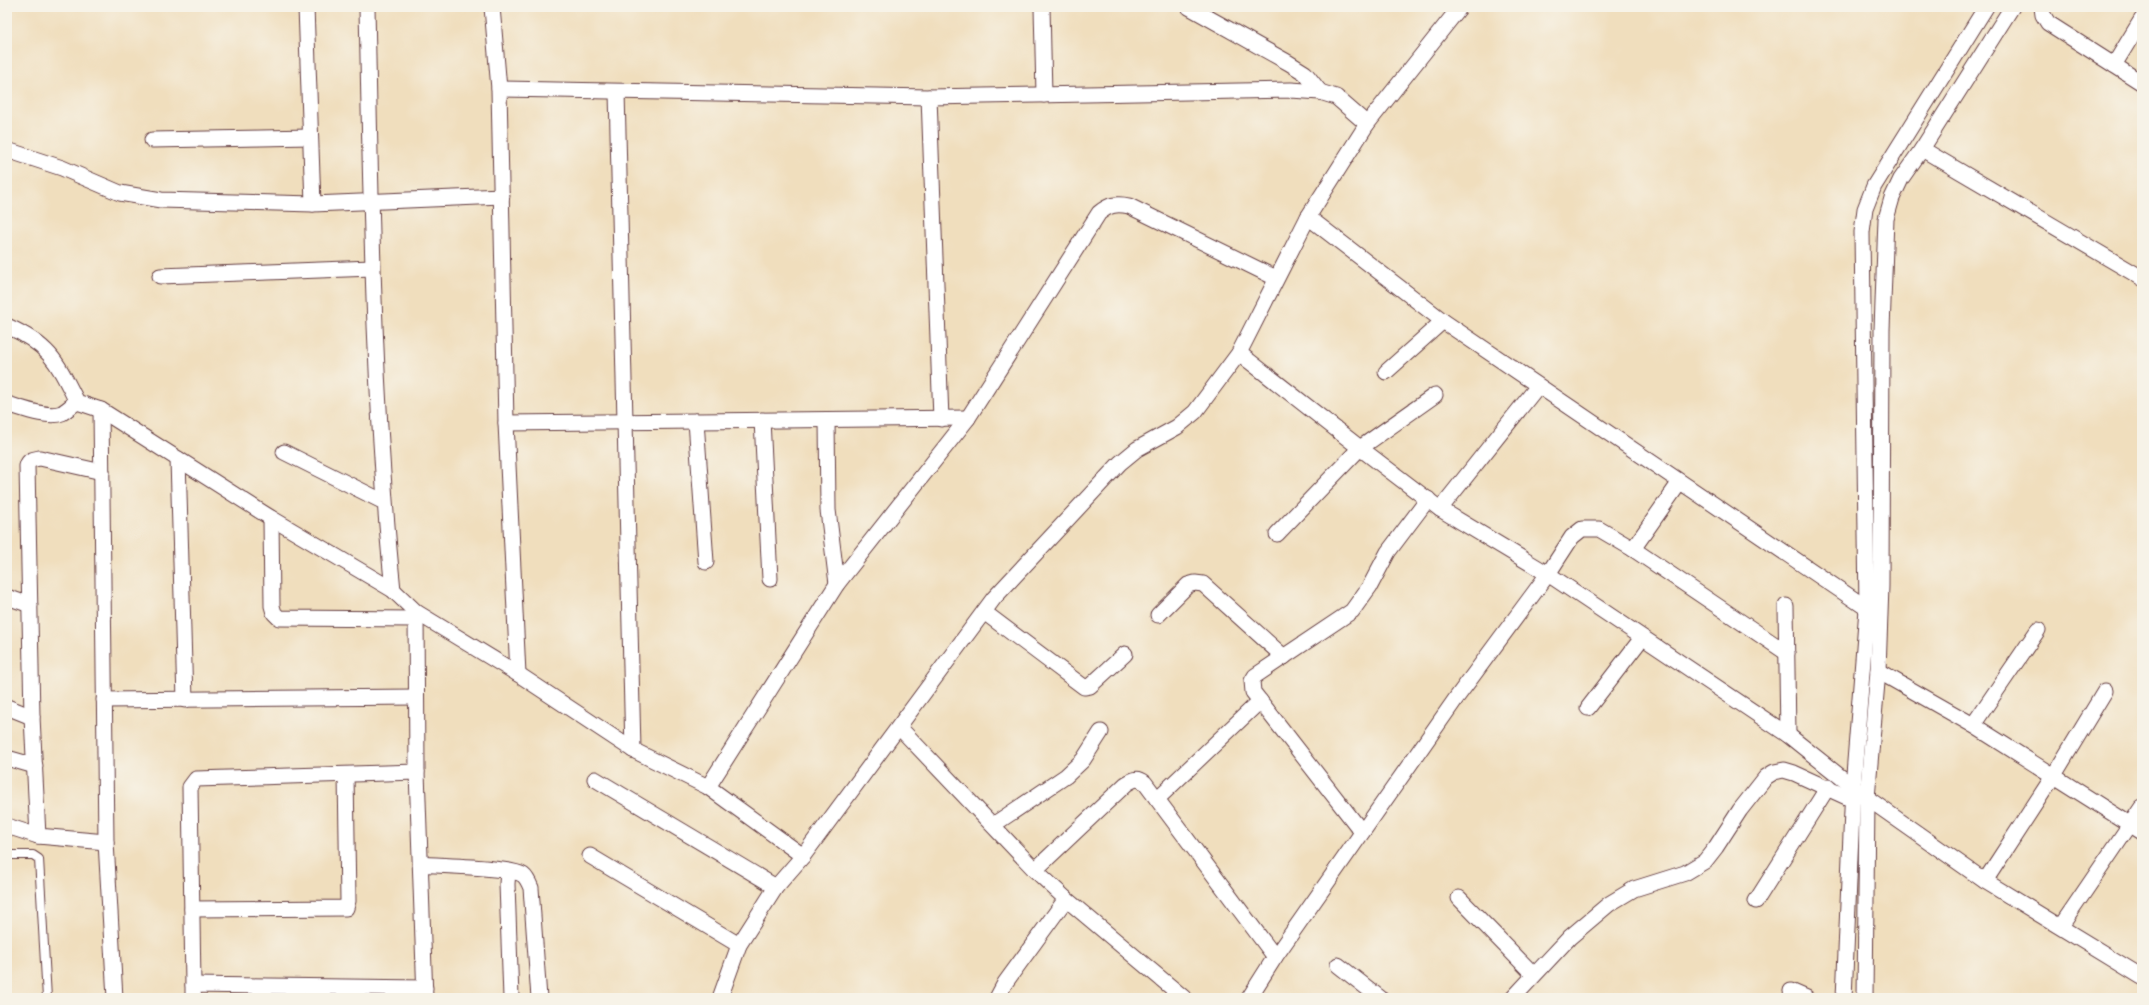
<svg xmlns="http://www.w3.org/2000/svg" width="2149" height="1005" font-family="Cardo,serif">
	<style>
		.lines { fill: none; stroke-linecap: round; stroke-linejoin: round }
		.service-casing { stroke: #633c41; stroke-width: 10 }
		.minor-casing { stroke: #633c41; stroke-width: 17 }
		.service { stroke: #fff; stroke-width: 8 }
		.minor { stroke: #fff; stroke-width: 15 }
	</style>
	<rect width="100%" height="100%" fill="#f7f3e8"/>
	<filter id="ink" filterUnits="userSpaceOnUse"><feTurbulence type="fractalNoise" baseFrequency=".025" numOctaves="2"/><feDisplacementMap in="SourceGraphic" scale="8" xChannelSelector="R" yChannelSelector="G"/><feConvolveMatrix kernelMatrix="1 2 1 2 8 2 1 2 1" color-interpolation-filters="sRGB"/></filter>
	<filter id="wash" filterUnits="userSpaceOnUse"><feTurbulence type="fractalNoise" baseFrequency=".012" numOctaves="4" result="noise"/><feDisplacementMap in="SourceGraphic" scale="16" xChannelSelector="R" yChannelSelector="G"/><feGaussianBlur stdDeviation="0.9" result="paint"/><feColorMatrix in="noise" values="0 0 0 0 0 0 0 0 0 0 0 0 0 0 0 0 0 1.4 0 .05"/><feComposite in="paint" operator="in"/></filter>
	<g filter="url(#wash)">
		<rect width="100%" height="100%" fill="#f0debd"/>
	</g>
	<g filter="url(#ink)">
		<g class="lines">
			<g class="service-casing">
				<polyline id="service" points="7,855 33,855 39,859 47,998"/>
			</g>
			<g class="minor-casing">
				<g id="minor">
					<polyline points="306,7 313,204"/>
					<path d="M367,7c4,195 6,389 26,583"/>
					<polyline points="492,7 499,89 506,423 518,674"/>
					<polyline points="1042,7 1044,95"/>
					<polyline points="1189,7 1289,63 1305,73 1320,92"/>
					<polyline points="2042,7 2043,15 2048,23 2142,83"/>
					<polyline points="2114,65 2142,19"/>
					<polyline points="499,89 929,97 1291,90 1320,92 1336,97 1367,124"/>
					<polyline points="617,92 633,750"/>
					<polyline points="929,97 941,419"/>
					<polyline points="152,140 310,137"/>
					<polyline points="1922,149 2142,278"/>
					<polyline points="7,150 62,168 120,193 161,200 313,204 502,196"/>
					<polyline points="1308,217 1443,321 1874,613"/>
					<polyline points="160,276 372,268"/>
					<path d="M7,326c43,19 50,36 70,76l24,8 170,108 122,72 23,22 102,62 115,76 75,37 95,69"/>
					<polyline points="1239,353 1360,448 1440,509 1548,574 1788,735 1867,798 1985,881 2142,977"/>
					<polyline points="1386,372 1443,321"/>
					<path d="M7,404c14,4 41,15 55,9 5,-3 10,-8 15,-11"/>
					<polyline points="101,410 106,842"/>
					<polyline points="762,420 770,579"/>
					<polyline points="827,420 828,510 837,584"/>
					<polyline points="696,421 706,562"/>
					<polyline points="506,423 968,418"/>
					<polyline points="284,452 384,502"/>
					<polyline points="178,459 185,700"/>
					<path d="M102,472l-62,-14c-6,1 -11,1 -13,8l5,251 6,119 68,6 9,156"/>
					<polyline points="1440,509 1538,386"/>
					<polyline points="271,518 272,606 274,613 279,618 416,619"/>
					<polyline points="1277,534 1360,448 1435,395"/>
					<polyline points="1633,549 1680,482"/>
					<polyline points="7,597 30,605"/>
					<polyline points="1786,606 1788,735"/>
					<polyline points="416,612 417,772 425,998"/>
					<polyline points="984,612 1084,687 1090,686 1125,654"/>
					<polyline points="1158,615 1188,585 1195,583 1203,584 1284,657"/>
					<polyline points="1878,671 1973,725 2142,832"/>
					<polyline points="104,700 416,697"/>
					<polyline points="7,707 32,717"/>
					<polyline points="1588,708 1642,638"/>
					<polyline points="1973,725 2038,630"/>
					<polyline points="899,727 1035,870 1066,899 1184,998"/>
					<polyline points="7,758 35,766"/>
					<polyline points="595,779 776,887"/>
					<path d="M708,787l129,-203 131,-166 131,-205c10,-8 17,-10 30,-7l147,72"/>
					<polyline points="1157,799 1260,701"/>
					<polyline points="993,825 1066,776 1083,760 1101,732"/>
					<polyline points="7,826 38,836"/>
					<polyline points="1362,832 1253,692 1252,681 1255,676 1352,611 1370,586 1388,552 1428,499"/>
					<polyline points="590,856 739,945"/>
					<path d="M420,864c19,2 91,3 103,11 4,3 6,8 8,13l8,110"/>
					<path d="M1035,870l91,-86c8,-5 12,-7 19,-1l130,174"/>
					<polyline points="508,871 507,884 511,998"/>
					<polyline points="1985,881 2054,775 2105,691"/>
					<polyline points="1459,898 1534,975"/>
					<polyline points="1756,901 1828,787"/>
					<polyline points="192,909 346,908 348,901 346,775"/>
					<polyline points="2061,926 2142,807"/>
					<polyline points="1338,965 1380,998"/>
					<polyline points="193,985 190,787 196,779 417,772"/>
					<polyline points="1791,991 1807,998"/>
					<polyline points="193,998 193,985 425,988"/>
					<polyline points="720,998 739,945 776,887 803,856 994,598 1120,463 1137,449 1177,427 1195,412 1239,353 1308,217 1367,124 1460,7"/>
					<polyline points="997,998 1005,983 1066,899"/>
					<polyline points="1249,998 1275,957 1457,697 1548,574 1572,537 1582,529 1599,529 1633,549 1787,653"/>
					<polyline points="1513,998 1570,937 1609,904 1634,889 1685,873 1705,861 1716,847 1740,810 1766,777 1774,772 1784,770 1794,773 1853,800"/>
					<polyline points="1844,998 1853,787 1867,609 1862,232 1865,209 1874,186 1986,7"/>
					<polyline points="1865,998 1867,798 1878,671 1881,586 1882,330 1886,219 1892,198 1901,179 1922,149 2012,7"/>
				</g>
			</g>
			<use href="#service" class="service"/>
			<use href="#minor" class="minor"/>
		</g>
	</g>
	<rect width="2149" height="1005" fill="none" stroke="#f7f3e8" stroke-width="24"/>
</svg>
